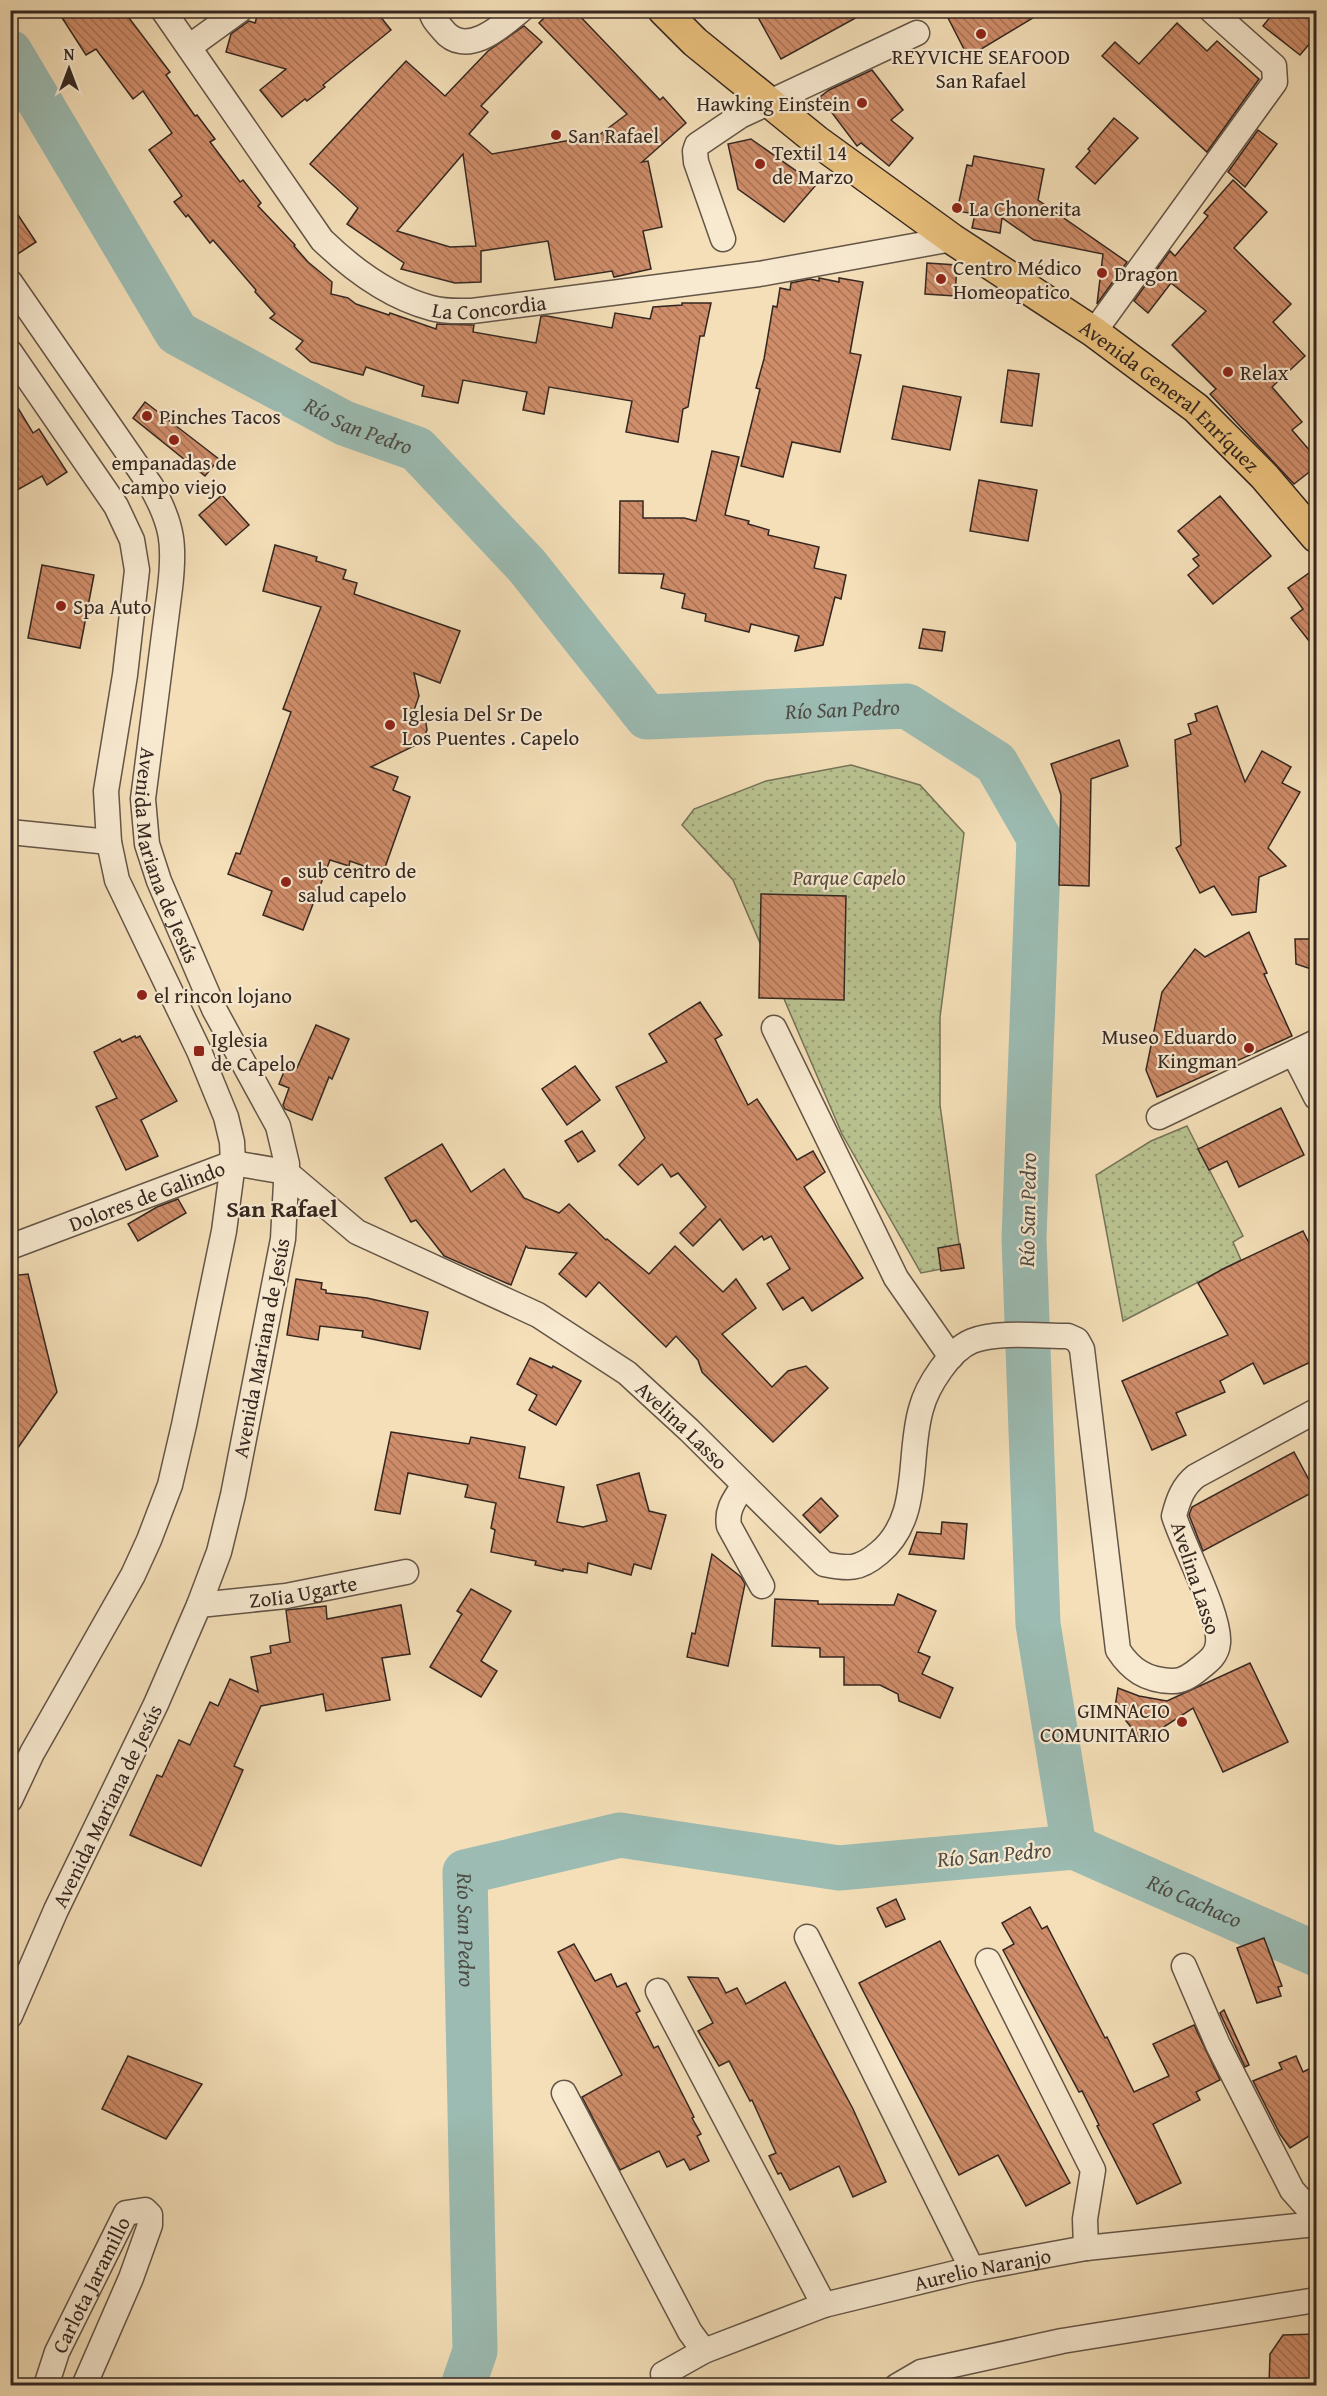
<svg xmlns="http://www.w3.org/2000/svg" width="1327" height="2396" font-family="'Gentium Book Plus',serif">
	<style>
		.grass { fill: url(#grass-dots); stroke: #767458; stroke-width: 1.5 }
		.lines { fill: none; stroke-linecap: round; stroke-linejoin: round }
		.river { stroke: #9cbcb3; stroke-width: 45 }
		.building { fill: url(#building-back-hatch); stroke: #342721; stroke-width: 1.5; fill-rule: evenodd }
		.minor-casing { stroke: #645547; stroke-width: 27 }
		.major-casing { stroke: #342721; stroke-width: 33 }
		.minor { stroke: #f8ead1; stroke-width: 24 }
		.major { stroke: #eac07c; stroke-width: 30 }
		.poi-dot { fill: #8f2418; stroke: #f8ead1; stroke-width: 2 }
		.labels { text-anchor: middle; dominant-baseline: central; stroke-width: 4.5; stroke-linejoin: round; paint-order: stroke }
		.poi-label { font-size: 21px; fill: #342721; stroke: #f8ead1; text-anchor: start }
		.street-label { font-size: 21px; fill: #342721; stroke: #f8ead1 }
		.park-label { font-size: 21px; font-style: italic; fill: #554e3d; stroke: #f8ead1 }
		.water-label { font-size: 22px; font-style: italic; fill: #4e4c46; stroke: #f8ead1 }
		.quarter-label { font-size: 24px; font-weight: bold; fill: #342721; stroke: #f8ead1 }
	</style>
	<defs>
		<pattern id="grass-dots" width="8" height="8" patternUnits="userSpaceOnUse" patternTransform="scale(1.5)"><rect width="8" height="8" fill="#b9c290"/><path d="M2 2h.1M6 6h.1" fill="none" stroke="#979e75" stroke-width="1.8" stroke-linecap="round"/></pattern>
		<pattern id="building-back-hatch" width="6" height="6" patternUnits="userSpaceOnUse" patternTransform="scale(1.5)"><rect width="6" height="6" fill="#cf8d6a"/><path d="M-1 5l2 2M0 0l6 6M5-1l2 2" fill="none" stroke="#a97357"/></pattern>
	</defs>
	<rect width="100%" height="100%" fill="#f4dfb8"/>
	<filter id="stains"><feTurbulence type="fractalNoise" baseFrequency=".00333" numOctaves="4"/><feColorMatrix values="0 0 0 0 .2 0 0 0 0 .09 0 0 0 0 .02 0 0 0 .5 -.17"/></filter>
	<radialGradient id="worn" r=".72"><stop offset=".6" stop-color="#630" stop-opacity="0"/><stop offset="1" stop-color="#630" stop-opacity=".3"/></radialGradient>
	<g class="grass">
		<polygon points="851,765 920,785 964,833 940,1017 940,1105 962,1265 921,1273 842,1134 733,880 682,825 694,809 766,781"/>
		<polygon points="1187,1126 1243,1236 1233,1242 1241,1260 1123,1321 1096,1175 1151,1141"/>
	</g>
	<g class="lines">
		<g class="river">
			<path id="s1" d="M10,52l167,281 167,90 73,26 110,117 120,151 260,-11 89,57 43,75 -15,400 14,386 36,223 -235,21 -219,-33 -155,37 10,479 -12,35"/>
			<path id="s2" d="M1074,1847l242,107"/>
		</g>
	</g>
	<g class="building">
		<polygon points="57,10 123,10 170,72 166,75 195,116 197,115 215,139 210,142 240,182 243,180 261,203 258,206 295,245 294,246 308,262 332,282 331,294 348,298 356,304 389,315 390,313 436,329 437,324 474,325 473,332 536,343 541,316 547,316 612,328 615,313 650,319 653,307 682,305 682,303 711,303 704,336 700,336 688,407 683,409 678,442 626,432 632,401 549,387 544,414 523,410 527,392 463,380 458,403 422,396 424,386 366,367 363,375 311,362 296,349 303,341 270,318 275,314 255,292 256,290 213,240 210,243 188,215 186,217 174,202 182,196 149,150 172,133 143,91 133,99 96,49 86,55"/>
		<polygon points="259,10 375,10 391,30 323,85 325,87 307,101 305,99 282,117 260,90 286,69 226,52 231,34 249,21 255,23"/>
		<path d="M552,10h22l86,90 3,-3 23,26 -44,39 6,-1 14,66 -19,4 8,38 -37,8 -2,-6 -57,9 -7,-39 -67,10v31l-26,1 -54,-14 3,-6 -57,-39 11,-16 -48,-44 96,-103 39,35 43,-45 36,-25 18,16 -61,64 7,6 -19,22 23,20 107,-19 28,-21 -88,-91zM463,154l13,92 -26,1 -53,-16z"/>
		<polygon points="754,10 870,10 781,59"/>
		<polygon points="944,10 1046,10 968,57"/>
		<polygon points="1276,10 1317,10 1317,35 1300,55 1263,26"/>
		<polygon points="1177,23 1207,51 1217,41 1259,79 1207,152 1102,56 1115,42 1139,64"/>
		<polygon points="872,70 903,110 891,120 913,138 889,166 861,143 857,146 820,97 829,90"/>
		<polygon points="1114,118 1138,138 1095,184 1076,167 1090,151 1088,149"/>
		<polygon points="1258,130 1277,144 1245,187 1228,172"/>
		<polygon points="751,139 816,185 784,222 738,189 728,144"/>
		<polygon points="974,156 1044,169 1038,200 1127,262 1097,304 1103,254 1034,240 1002,218 1000,233 972,228 975,214 957,211 967,165 972,166"/>
		<polygon points="1233,180 1267,212 1234,248 1291,304 1273,322 1305,356 1272,387 1302,422 1292,430 1317,459 1317,466 1294,484 1210,394 1216,389 1172,345 1206,311 1171,283 1148,313 1134,301 1170,251 1175,256 1208,216 1204,213"/>
		<polygon points="10,203 36,242 10,259"/>
		<polygon points="927,263 957,265 955,296 925,294"/>
		<polygon points="819,278 839,282 839,278 863,282 850,353 861,355 840,452 792,442 783,477 741,466 760,389 756,388 764,359 773,306 777,307 780,288 790,290 791,283 810,279 819,281"/>
		<polygon points="1008,370 1039,374 1032,426 1001,422"/>
		<polygon points="903,386 961,397 950,450 892,439"/>
		<polygon points="10,395 33,433 39,429 67,472 47,485 42,476 10,494"/>
		<polygon points="145,402 219,459 205,476 133,418"/>
		<polygon points="712,451 739,457 725,515 749,521 748,524 769,530 768,535 819,547 814,568 846,575 841,599 835,597 823,645 795,651 799,636 751,624 749,632 705,621 706,614 682,608 685,594 661,588 664,574 619,573 620,501 643,501 643,518 684,518 696,521"/>
		<polygon points="979,480 1037,490 1028,541 970,531"/>
		<polygon points="222,495 249,525 226,545 199,515"/>
		<polygon points="1220,496 1271,556 1213,604 1188,575 1199,566 1193,559 1199,555 1178,531"/>
		<polygon points="275,545 317,557 316,561 346,570 343,579 357,583 354,594 460,631 440,683 414,673 419,696 413,713 425,717 427,730 422,742 371,767 398,777 393,790 410,797 383,873 350,861 349,866 330,860 303,930 263,915 272,891 228,874 236,853 240,854 291,712 283,709 321,607 263,591"/>
		<polygon points="42,565 94,575 80,648 28,638"/>
		<polygon points="1309,573 1317,583 1317,651 1291,618 1303,609 1288,588"/>
		<polygon points="923,629 945,632 942,651 919,648"/>
		<polygon points="1217,706 1245,782 1262,751 1291,767 1282,783 1300,792 1268,848 1286,866 1259,877 1256,912 1232,915 1214,886 1200,893 1176,848 1181,845 1175,740 1191,734 1188,724 1197,721 1195,714"/>
		<polygon points="1119,740 1128,766 1091,779 1089,886 1059,885 1061,795 1051,764"/>
		<polygon points="761,894 846,896 844,1000 759,998"/>
		<polygon points="1249,932 1267,973 1264,974 1292,1036 1157,1097 1146,1070 1162,992 1195,949 1205,957"/>
		<polygon points="1295,939 1317,939 1317,971 1296,964"/>
		<polygon points="700,1002 722,1035 715,1039 748,1105 757,1099 797,1160 813,1151 825,1172 804,1187 863,1278 812,1311 803,1297 783,1310 767,1284 790,1269 771,1236 764,1240 762,1236 743,1250 720,1219 693,1246 680,1233 706,1207 678,1173 671,1177 662,1164 638,1185 619,1165 645,1138 616,1087 667,1062 649,1034"/>
		<polygon points="316,1025 349,1039 332,1079 329,1077 312,1120 285,1109 283,1105 289,1088 279,1084 287,1064 297,1068"/>
		<polygon points="135,1036 136,1038 140,1036 177,1101 141,1120 158,1156 126,1170 96,1107 117,1098 94,1052 120,1039 122,1042"/>
		<polygon points="575,1066 600,1100 567,1125 542,1089"/>
		<polygon points="1281,1108 1304,1155 1239,1187 1227,1161 1209,1170 1198,1149"/>
		<polygon points="582,1131 595,1151 578,1162 565,1141"/>
		<polygon points="442,1144 471,1192 504,1169 524,1198 559,1213 569,1204 606,1240 607,1239 649,1274 675,1246 723,1292 736,1279 756,1308 722,1334 772,1387 788,1371 806,1366 828,1388 773,1442 702,1372 698,1360 676,1336 666,1347 599,1282 586,1297 559,1274 577,1253 528,1248 526,1246 511,1285 444,1256 416,1220 411,1222 385,1178"/>
		<polygon points="178,1199 186,1213 138,1241 128,1224 157,1207"/>
		<polygon points="1303,1231 1317,1259 1317,1359 1264,1384 1253,1363 1220,1381 1225,1392 1176,1413 1186,1435 1152,1450 1122,1381 1228,1335 1198,1283 1223,1269"/>
		<polygon points="960,1244 964,1268 941,1271 938,1248"/>
		<polygon points="28,1274 57,1392 10,1459 10,1276"/>
		<polygon points="296,1279 322,1283 321,1289 326,1290 326,1293 367,1298 428,1312 420,1349 362,1337 363,1331 320,1326 318,1340 287,1335"/>
		<polygon points="530,1358 552,1368 553,1366 581,1381 556,1425 529,1410 537,1395 517,1384"/>
		<polygon points="391,1432 469,1444 471,1437 525,1447 519,1478 564,1487 557,1522 583,1527 607,1521 597,1485 639,1473 649,1511 666,1515 651,1569 634,1564 631,1575 588,1563 587,1573 563,1569 563,1571 535,1565 536,1561 491,1552 495,1530 491,1528 496,1503 465,1497 468,1485 408,1473 400,1514 375,1510"/>
		<polygon points="1294,1452 1315,1491 1203,1551 1189,1515 1192,1507"/>
		<polygon points="821,1498 838,1516 820,1533 803,1515"/>
		<polygon points="942,1522 967,1524 964,1559 909,1554 917,1532 941,1534"/>
		<polygon points="712,1554 741,1577 745,1584 728,1666 687,1657 692,1633 695,1634"/>
		<polygon points="471,1589 511,1611 481,1661 497,1671 481,1697 430,1667 462,1614 457,1611"/>
		<polygon points="898,1594 936,1611 918,1652 930,1657 922,1674 953,1688 940,1718 899,1701 898,1694 880,1685 844,1685 844,1657 820,1657 820,1648 772,1646 775,1599 818,1601 818,1604 894,1605"/>
		<polygon points="401,1605 410,1654 382,1658 390,1700 326,1711 323,1694 261,1706 234,1766 243,1770 201,1866 130,1835 157,1775 162,1777 179,1740 190,1745 210,1702 218,1706 230,1679 258,1692 251,1657 271,1653 270,1646 290,1642 286,1610 326,1606 327,1619"/>
		<polygon points="1250,1663 1288,1742 1223,1772 1193,1708 1142,1741 1115,1707 1118,1688 1139,1696 1167,1701"/>
		<polygon points="896,1899 905,1919 886,1927 877,1908"/>
		<polygon points="1030,1907 1042,1929 1047,1926 1105,2038 1107,2037 1134,2092 1169,2076 1153,2044 1194,2025 1220,2080 1196,2092 1200,2100 1153,2124 1181,2183 1137,2204 1097,2126 1099,2125 1082,2091 1079,2092 1003,1950 1014,1944 1002,1923"/>
		<polygon points="1264,1938 1282,1986 1278,1987 1281,1996 1257,2003 1237,1948"/>
		<polygon points="940,1941 1070,2183 1026,2206 998,2155 959,2175 859,1983"/>
		<polygon points="574,1944 595,1981 611,1974 617,1987 626,1983 640,2011 636,2013 654,2048 658,2046 694,2117 692,2118 701,2134 697,2136 709,2161 690,2170 684,2159 667,2167 659,2151 620,2170 582,2097 622,2075 558,1952"/>
		<polygon points="688,1977 718,1978 726,1993 737,1988 746,2004 785,1982 853,2109 886,2182 853,2197 839,2166 790,2190 781,2173 778,2174 769,2156 776,2153 752,2100 750,2101 729,2061 719,2066 698,2031 713,2023"/>
		<polygon points="1224,2010 1249,2065 1245,2067 1220,2013"/>
		<polygon points="128,2056 202,2084 166,2139 102,2109"/>
		<polygon points="1296,2056 1303,2072 1317,2065 1317,2131 1290,2148 1280,2134 1253,2081 1282,2069 1279,2063"/>
		<polygon points="1317,2334 1317,2385 1269,2385 1270,2354 1283,2335"/>
	</g>
	<g class="lines">
		<g class="minor-casing">
			<g id="minor">
				<path id="s3" d="M163,10l159,230c30,29 68,57 109,68 13,4 28,3 41,3l287,-37 193,-35"/>
				<path d="M431,10c1,9 7,14 12,20 23,29 59,-4 78,-20"/>
				<polyline points="189,47 240,10"/>
				<polyline points="723,239 696,162 695,151 697,145 740,116 917,33"/>
				<path id="s4" d="M10,282l141,204c22,39 24,59 19,102l-27,211 4,45 12,37 55,128 64,117 9,38 -4,75 -50,256 -14,57 -20,53 -43,99 -100,206 -46,106"/>
				<polyline points="1094,332 1275,82 1274,66 1211,10"/>
				<polyline points="10,352 116,506 132,540 137,570 125,675 106,791 109,842 117,880 199,1051 226,1117 232,1142 233,1163 224,1231 184,1425 170,1485 149,1540 133,1575 32,1753 10,1800"/>
				<polyline points="10,832 109,842"/>
				<polyline points="774,1028 896,1278 951,1357"/>
				<polyline points="1294,1054 1316,1097"/>
				<polyline points="1159,1117 1316,1042"/>
				<path id="s5" d="M286,1172l71,60 181,83 89,58 62,57 135,134c24,5 35,6 55,-11 43,-35 28,-96 42,-144 6,-23 29,-59 51,-68 25,-10 68,-5 96,-5l9,4 5,9 36,301c13,20 28,30 53,31 10,1 21,-6 29,-13 9,-7 17,-13 18,-25 3,-26 -35,-98 -44,-127 4,-16 9,-30 22,-40l120,-65"/>
				<path id="s6" d="M10,1247l223,-84 53,9"/>
				<path d="M744,1485c-9,14 -18,24 -15,41l33,60"/>
				<path id="s7" d="M199,1605l87,-9 120,-24"/>
				<polyline points="807,1937 972,2269"/>
				<polyline points="988,1961 1093,2170 1085,2219 1086,2248"/>
				<polyline points="1184,1966 1218,2045 1292,2190 1316,2217"/>
				<polyline points="658,1991 824,2305"/>
				<polyline points="564,2093 690,2332 704,2351"/>
				<path id="s8" d="M663,2374l41,-23 120,-46 148,-36 114,-21 230,-24"/>
				<path id="s9" d="M46,2386l11,-34 69,-139 19,-3 5,5v10l-19,53 -47,108"/>
				<polyline points="897,2386 921,2372 1062,2341 1316,2300"/>
			</g>
		</g>
		<g class="major-casing">
			<g id="major">
				<path id="s10" d="M663,10l32,32 122,99 135,98 142,93 102,76 68,68 52,61"/>
			</g>
		</g>
		<use href="#minor" class="minor"/>
		<use href="#major" class="major"/>
	</g>
	<g class="poi-dot">
		<circle cx="981" cy="34" r="6"/>
		<circle cx="862" cy="103" r="6"/>
		<circle cx="556" cy="135" r="6"/>
		<circle cx="760" cy="164" r="6"/>
		<circle cx="957" cy="208" r="6"/>
		<circle cx="1102" cy="273" r="6"/>
		<circle cx="941" cy="279" r="6"/>
		<circle cx="1228" cy="372" r="6"/>
		<circle cx="147" cy="416" r="6"/>
		<circle cx="174" cy="440" r="6"/>
		<circle cx="61" cy="606" r="6"/>
		<circle cx="390" cy="725" r="6"/>
		<circle cx="286" cy="882" r="6"/>
		<circle cx="142" cy="995" r="6"/>
		<circle cx="1249" cy="1048" r="6"/>
		<rect x="193" y="1045" width="12" height="12" rx="3"/>
		<circle cx="1182" cy="1722" r="6"/>
	</g>
	<g class="labels">
		<g class="poi-label">
			<text x="981" y="56" text-anchor="middle">REYVICHE SEAFOOD<tspan x="981" dy="24">San Rafael</tspan></text>
			<text x="850" y="103" text-anchor="end">Hawking Einstein</text>
			<text x="568" y="135">San Rafael</text>
			<text x="772" y="152">Textil 14<tspan x="772" dy="24">de Marzo</tspan></text>
			<text x="969" y="208">La Chonerita</text>
			<text x="953" y="267">Centro Médico<tspan x="953" dy="24">Homeopatico</tspan></text>
			<text x="1114" y="273">Dragon</text>
			<text x="1240" y="372">Relax</text>
			<text x="159" y="416">Pinches Tacos</text>
			<text x="174" y="462" text-anchor="middle">empanadas de<tspan x="174" dy="24">campo viejo</tspan></text>
			<text x="73" y="606">Spa Auto</text>
			<text x="402" y="713">Iglesia Del Sr De<tspan x="402" dy="24">Los Puentes . Capelo</tspan></text>
			<text x="298" y="870">sub centro de<tspan x="298" dy="24">salud capelo</tspan></text>
			<text x="154" y="995">el rincon lojano</text>
			<text x="1237" y="1036" text-anchor="end">Museo Eduardo<tspan x="1237" dy="24">Kingman</tspan></text>
			<text x="211" y="1039">Iglesia<tspan x="211" dy="24">de Capelo</tspan></text>
			<text x="1170" y="1710" text-anchor="end">GIMNACIO<tspan x="1170" dy="24">COMUNITARIO</tspan></text>
		</g>
		<g class="street-label">
			<text stroke="none"><textPath href="#s3" startOffset="468">La Concordia</textPath></text>
			<text stroke="none"><textPath href="#s10" startOffset="638">Avenida General Enríquez</textPath></text>
			<text stroke="none"><textPath href="#s4" startOffset="627">Avenida Mariana de Jesús</textPath></text>
			<text stroke="none"><textPath href="#s6" startOffset="146">Dolores de Galindo</textPath></text>
			<text transform="translate(261 1348) rotate(-79)">Avenida Mariana de Jesús</text>
			<text stroke="none"><textPath href="#s5" startOffset="474">Avelina Lasso</textPath></text>
			<text transform="translate(1196 1578) rotate(72)">Avelina Lasso</text>
			<text stroke="none"><textPath href="#s7" startOffset="105">ZoIia Ugarte</textPath></text>
			<text transform="translate(107 1806) rotate(-64)">Avenida Mariana de Jesús</text>
			<text stroke="none"><textPath href="#s8" startOffset="338">Aurelio Naranjo</textPath></text>
			<text stroke="none"><textPath href="#s9" startOffset="111">Carlota Jaramillo</textPath></text>
		</g>
		<g class="park-label">
			<text x="849" y="877">Parque Capelo</text>
		</g>
		<g class="water-label">
			<text stroke="none"><textPath href="#s1" startOffset="531">Río San Pedro</textPath></text>
			<text stroke="none"><textPath href="#s1" startOffset="1143">Río San Pedro</textPath></text>
			<text transform="translate(1027 1210) rotate(-89)">Río San Pedro</text>
			<text transform="translate(994 1854) rotate(-5)">Río San Pedro</text>
			<text stroke="none"><textPath href="#s2" startOffset="132">Río Cachaco</textPath></text>
			<text stroke="none"><textPath href="#s1" startOffset="3087">Río San Pedro</textPath></text>
		</g>
		<g class="quarter-label">
			<text x="282" y="1208">San Rafael</text>
		</g>
	</g>
	<rect width="1327" height="2396" fill="none" stroke="#f4dfb8" stroke-width="36"/>
	<rect x="12" y="12" width="1303" height="2372" fill="none" stroke="#342721" stroke-width="3"/>
	<rect x="18" y="18" width="1291" height="2360" fill="none" stroke="#342721" stroke-width="1.5"/>
	<g transform="translate(69 69)" stroke="#f8ead1" stroke-width="4.5" paint-order="stroke">
	<path d="M0-4.5L10 22L0 15L-10 22Z" fill="#342721"/>
	<text y="-9" font-size="16" font-weight="bold" text-anchor="middle" fill="#342721">N</text>
	</g>
	<rect width="100%" height="100%" filter="url(#stains)"/>
	<rect width="100%" height="100%" fill="url(#worn)"/>
</svg>
